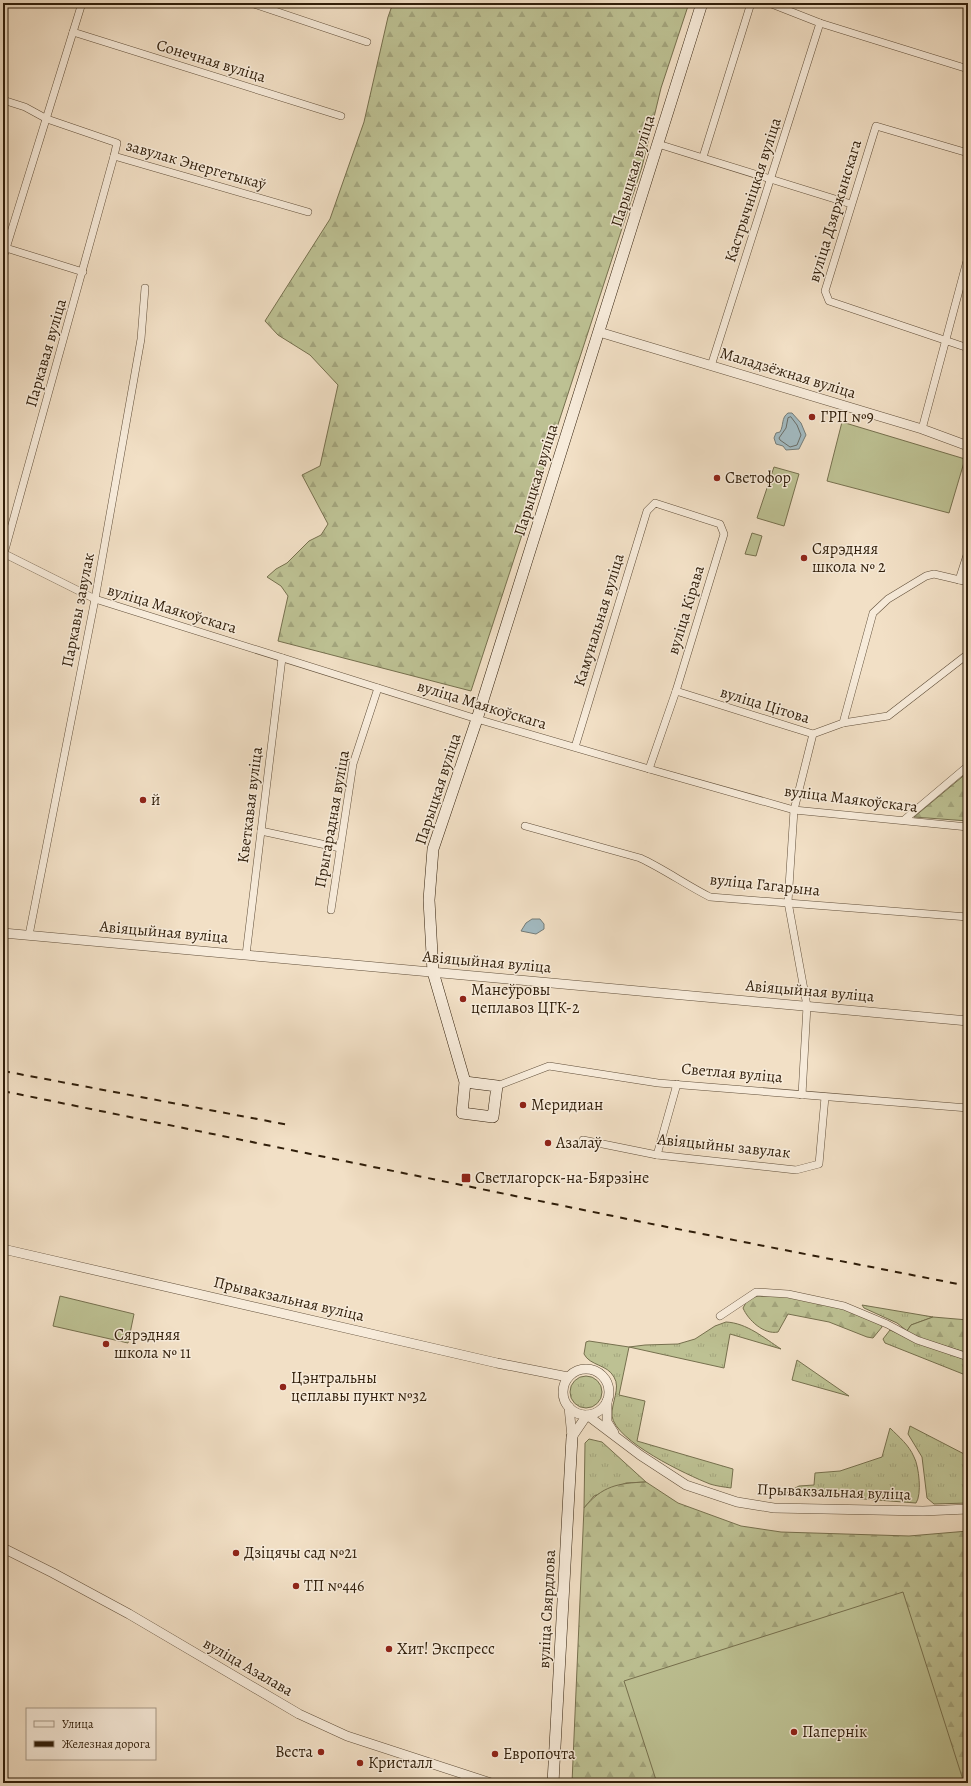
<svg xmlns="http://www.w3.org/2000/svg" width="971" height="1786" font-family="Alegreya,serif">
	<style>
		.grass { fill: url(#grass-tufts); stroke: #76704e }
		.forest { fill: url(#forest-firs); stroke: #76704e }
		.pitch { fill: #bdc193; stroke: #76704e }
		.water { fill: #a2bac1; stroke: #747c78 }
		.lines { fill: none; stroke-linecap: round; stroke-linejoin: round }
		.shore { stroke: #696c66; stroke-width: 1 }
		.minor-casing { stroke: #604e39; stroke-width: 8 }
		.tertiary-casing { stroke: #604e39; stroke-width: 10 }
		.secondary-casing { stroke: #301e0a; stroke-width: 12 }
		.minor { stroke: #f7ebda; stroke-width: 7 }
		.tertiary { stroke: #f7ebda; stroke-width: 9 }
		.secondary { stroke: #f7ebda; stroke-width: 11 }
		.rail { stroke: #301e0a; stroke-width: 2; stroke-dasharray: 7 7; stroke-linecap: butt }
		.poi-dot { fill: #8f2418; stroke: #f7ebda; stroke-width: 1.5 }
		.labels { text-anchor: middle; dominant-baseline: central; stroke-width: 3; stroke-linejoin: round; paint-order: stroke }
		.street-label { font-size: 16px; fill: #301e0a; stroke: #f7ebda }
		.poi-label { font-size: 16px; fill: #301e0a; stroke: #f7ebda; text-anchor: start }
	</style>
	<defs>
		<pattern id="grass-tufts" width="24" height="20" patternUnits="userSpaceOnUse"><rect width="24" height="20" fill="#bdc193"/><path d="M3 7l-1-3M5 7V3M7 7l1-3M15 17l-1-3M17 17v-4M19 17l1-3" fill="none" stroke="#a3a57d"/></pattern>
		<pattern id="forest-firs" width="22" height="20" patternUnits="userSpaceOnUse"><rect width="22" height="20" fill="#bdc193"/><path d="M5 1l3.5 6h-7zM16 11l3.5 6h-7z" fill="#a3a57d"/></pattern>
	</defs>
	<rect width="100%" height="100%" fill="#f2e0c6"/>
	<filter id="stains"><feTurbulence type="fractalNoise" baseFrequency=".005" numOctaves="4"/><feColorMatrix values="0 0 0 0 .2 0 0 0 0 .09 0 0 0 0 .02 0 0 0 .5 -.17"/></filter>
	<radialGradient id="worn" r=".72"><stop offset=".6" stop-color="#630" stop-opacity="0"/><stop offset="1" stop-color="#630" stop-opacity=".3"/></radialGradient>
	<g class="grass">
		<polygon points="862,1305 933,1317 911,1325 907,1331 897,1323 864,1308"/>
		<path d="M726,1322c21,1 38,16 55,27l-51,-15 -6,34 -95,-21 -10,48 26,6 -8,40 96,28 -2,19c-7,-1 -15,-2 -21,-4 -23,-9 -95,-43 -98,-68 -1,-13 9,-28 2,-39 -7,-13 -24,-11 -30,-23l2,-12 3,-1 40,6 16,-2 33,-1 17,-5 20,-13z"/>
		<polygon points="890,1330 968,1361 968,1376 885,1343 883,1339"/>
		<polygon points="797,1360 849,1396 792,1380"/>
		<circle cx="586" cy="1392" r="16"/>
		<polygon points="910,1426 968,1456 968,1503 934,1504 927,1498 922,1457 908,1434"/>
		<path d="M890,1428c9,9 19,17 24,29 5,9 8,38 2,46l-130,-10 13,-7 15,-1 1,-12 25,-2 42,-14z"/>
		<polygon points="589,1439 602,1442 646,1482 626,1483 594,1496 584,1508 585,1443"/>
	</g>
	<g class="forest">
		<polygon points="393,3 689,3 661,88 642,167 471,691 278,641 288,596 281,586 267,577 276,569 287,563 309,541 321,535 328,524 302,475 320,466 338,385 310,355 278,335 265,321 330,219 364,122 388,17"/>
		<polygon points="968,772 968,821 914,817"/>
		<path d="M758,1296h25l59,11 38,15 2,5 -9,11 -6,-1 -38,-15 -41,-8 -10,18c-14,3 -30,-12 -35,-24l5,-9z"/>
		<polygon points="933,1317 968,1320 968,1353 916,1337 907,1331 911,1325"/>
		<path d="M646,1482l32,21 63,23 40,6 128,4 59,-5v252h-396l12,-275c18,-22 34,-25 62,-26z"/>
	</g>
	<g class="pitch">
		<polygon points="842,422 965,459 949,513 827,481"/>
		<polygon points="774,467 799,474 784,526 757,518"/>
		<polygon points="752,533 762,536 756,556 745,554"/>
		<polygon points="60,1296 134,1314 128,1343 53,1326"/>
		<polygon points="903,1592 964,1783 657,1783 624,1681"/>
	</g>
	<g class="water">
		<path d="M788,413h4l9,10 5,12 -7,14 -13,1 -3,-4 -7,-2 -2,-6 2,-5 4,-1c4,-7 1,-14 8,-19z"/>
		<polygon points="532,919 540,919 544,924 544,929 536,934 521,931 526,923"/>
	</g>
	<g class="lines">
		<polygon class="shore" points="791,417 797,425 801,435 797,445 790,447 780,440 779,438 786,428 788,418"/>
		<g class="minor-casing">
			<g id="minor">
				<polyline points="251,3 367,42"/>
				<polyline points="769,3 820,23 968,69"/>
				<polyline points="73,32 341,116"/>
				<polyline points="3,100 25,107 47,119 117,143 114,156 308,212"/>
				<polyline points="658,144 851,204"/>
				<polyline points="968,153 876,126 825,291 829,301 968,348"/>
				<polyline points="703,157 751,3"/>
				<polyline points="6,248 83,272"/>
				<polyline points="3,258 82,3"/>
				<polyline points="711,366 820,23"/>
				<polyline points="922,429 968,257"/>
				<polyline points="3,553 95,599 477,719 649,769 794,810 968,827"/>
				<polyline points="3,557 114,156"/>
				<polyline points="959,580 968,552"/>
				<polyline points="676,691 813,734 843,723 888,716 968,654"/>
				<polyline points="843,723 873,613 888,599 926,576 934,574 968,582"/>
				<polyline points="575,747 647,511 655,503 720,524 724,534 676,691 649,769"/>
				<polyline points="904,820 968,766"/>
				<path d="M525,826l115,32c24,11 46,27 70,39l258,20"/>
				<polyline points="261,831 340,848"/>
				<polyline points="331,910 353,764 378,688"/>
				<polyline points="29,935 95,599 141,339 145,288"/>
				<polyline points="246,955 282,658"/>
				<polyline points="497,1086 549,1066 658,1083 968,1108"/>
				<polyline points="802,1095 807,1006 788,902 794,810 813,734"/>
				<polyline points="583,1140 657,1155 796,1170 819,1164 825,1097"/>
				<polyline points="657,1155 677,1084"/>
				<polyline points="720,1316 756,1292 788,1294 844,1306 887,1324 917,1340 968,1357"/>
			</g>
		</g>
		<g class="tertiary-casing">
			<g id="tertiary">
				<polyline points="599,332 922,429 968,446"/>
				<polyline points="3,933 968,1021"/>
				<polyline points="3,1249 497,1363 568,1377"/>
				<circle cx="586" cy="1392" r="23"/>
				<polyline points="607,1401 607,1422 614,1433"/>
				<polyline points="569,1407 572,1437"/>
				<polyline points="572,1437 587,1415 640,1455 686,1485 737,1502 774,1508 923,1511 968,1509"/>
				<polyline points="3,1548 53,1573 129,1614 299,1714 347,1736 491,1783"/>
			</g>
		</g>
		<g class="secondary-casing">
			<g id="secondary">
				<polyline points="465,1082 497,1086 493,1117 462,1113 465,1082 433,972 429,900 433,849 477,719 702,3"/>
				<polyline points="553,1783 572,1437"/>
			</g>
		</g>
		<use href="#minor" class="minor"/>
		<use href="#tertiary" class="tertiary"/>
		<use href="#secondary" class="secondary"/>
		<g class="rail">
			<polyline points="3,1071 289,1125"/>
			<polyline points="3,1091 647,1223 968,1286"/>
		</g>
	</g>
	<g class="poi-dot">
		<circle cx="812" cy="417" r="4"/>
		<circle cx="717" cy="478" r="4"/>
		<circle cx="804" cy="558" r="4"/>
		<circle cx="143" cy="800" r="4"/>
		<circle cx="463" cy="999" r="4"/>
		<circle cx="523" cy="1105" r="4"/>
		<circle cx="548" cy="1143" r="4"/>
		<rect x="461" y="1173" width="10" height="10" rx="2"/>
		<circle cx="106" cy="1344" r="4"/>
		<circle cx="283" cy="1387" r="4"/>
		<circle cx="236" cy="1553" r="4"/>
		<circle cx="296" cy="1586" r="4"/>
		<circle cx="389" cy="1649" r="4"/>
		<circle cx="794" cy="1732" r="4"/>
		<circle cx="321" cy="1752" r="4"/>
		<circle cx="495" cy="1754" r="4"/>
		<circle cx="360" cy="1763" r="4"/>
	</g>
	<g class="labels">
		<g class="street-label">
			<text transform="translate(211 61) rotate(17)">Сонечная вуліца</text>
			<text transform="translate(196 165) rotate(16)">завулак Энергетыкаў</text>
			<text transform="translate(633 171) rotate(-73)">Парыцкая вуліца</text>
			<text transform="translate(753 190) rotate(-72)">Кастрычніцкая вуліца</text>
			<text transform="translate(835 211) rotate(-73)">вуліца Дзяржынскага</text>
			<text transform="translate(46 353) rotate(-74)">Паркавая вуліца</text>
			<text transform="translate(788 373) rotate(17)">Маладзёжная вуліца</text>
			<text transform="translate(536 480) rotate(-73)">Парыцкая вуліца</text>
			<text transform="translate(172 609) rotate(17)">вуліца Маякоўскага</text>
			<text transform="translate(78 610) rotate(-79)">Паркавы завулак</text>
			<text transform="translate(686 610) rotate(-73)">вуліца Кірава</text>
			<text transform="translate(599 620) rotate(-73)">Камунальная вуліца</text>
			<text transform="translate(482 705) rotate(17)">вуліца Маякоўскага</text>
			<text transform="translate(765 705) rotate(17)">вуліца Цітова</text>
			<text transform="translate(438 789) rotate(-72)">Парыцкая вуліца</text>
			<text transform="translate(851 799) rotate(7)">вуліца Маякоўскага</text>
			<text transform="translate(250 805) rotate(-83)">Кветкавая вуліца</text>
			<text transform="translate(332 819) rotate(-80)">Прыгарадная вуліца</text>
			<text transform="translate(765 885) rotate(6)">вуліца Гагарына</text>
			<text transform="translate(164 932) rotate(5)">Авіяцыйная вуліца</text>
			<text transform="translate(487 962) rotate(5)">Авіяцыйная вуліца</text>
			<text transform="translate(810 991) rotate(5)">Авіяцыйная вуліца</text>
			<text transform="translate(732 1073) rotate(5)">Светлая вуліца</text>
			<text transform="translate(724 1146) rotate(6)">Авіяцыйны завулак</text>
			<text transform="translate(289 1299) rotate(13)">Прывакзальная вуліца</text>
			<text transform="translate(834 1492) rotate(2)">Прывакзальная вуліца</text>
			<text transform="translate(547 1609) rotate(-87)">вуліца Свярдлова</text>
			<text transform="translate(248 1667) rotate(30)">вуліца Азалава</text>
		</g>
		<g class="poi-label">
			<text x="820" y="417">ГРП №9</text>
			<text x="725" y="478">Светофор</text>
			<text x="812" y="549">Сярэдняя<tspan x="812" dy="18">школа № 2</tspan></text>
			<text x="151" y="800">й</text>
			<text x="471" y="990">Манеўровы<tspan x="471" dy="18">цеплавоз ЦГК-2</tspan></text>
			<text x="531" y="1105">Меридиан</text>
			<text x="556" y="1143">Азалаў</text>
			<text x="475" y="1178">Светлагорск-на-Бярэзіне</text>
			<text x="114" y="1335">Сярэдняя<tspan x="114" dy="18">школа № 11</tspan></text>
			<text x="291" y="1378">Цэнтральны<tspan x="291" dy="18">цеплавы пункт №32</tspan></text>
			<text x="244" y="1553">Дзіцячы сад №21</text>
			<text x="304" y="1586">ТП №446</text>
			<text x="397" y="1649">Хит! Экспресс</text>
			<text x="802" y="1732">Папернік</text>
			<text x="313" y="1752" text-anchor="end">Веста</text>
			<text x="503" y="1754">Европочта</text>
			<text x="368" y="1763">Кристалл</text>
		</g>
	</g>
	<rect width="971" height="1786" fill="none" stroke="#f2e0c6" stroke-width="16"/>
	<rect x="4" y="4" width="963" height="1778" fill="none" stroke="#301e0a" stroke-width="2"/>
	<rect x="8" y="8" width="955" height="1770" fill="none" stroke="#301e0a"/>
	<rect x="26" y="1708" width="130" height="52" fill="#f7ebda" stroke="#a79987"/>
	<rect x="34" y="1721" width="20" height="6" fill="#f7ebda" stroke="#a79987"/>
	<text x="62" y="1728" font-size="12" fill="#301e0a">Улица</text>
	<rect x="34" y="1741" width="20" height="6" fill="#301e0a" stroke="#a79987"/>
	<text x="62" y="1748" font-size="12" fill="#301e0a">Железная дорога</text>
	<rect width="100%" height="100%" filter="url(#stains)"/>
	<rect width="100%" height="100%" fill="url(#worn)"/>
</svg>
